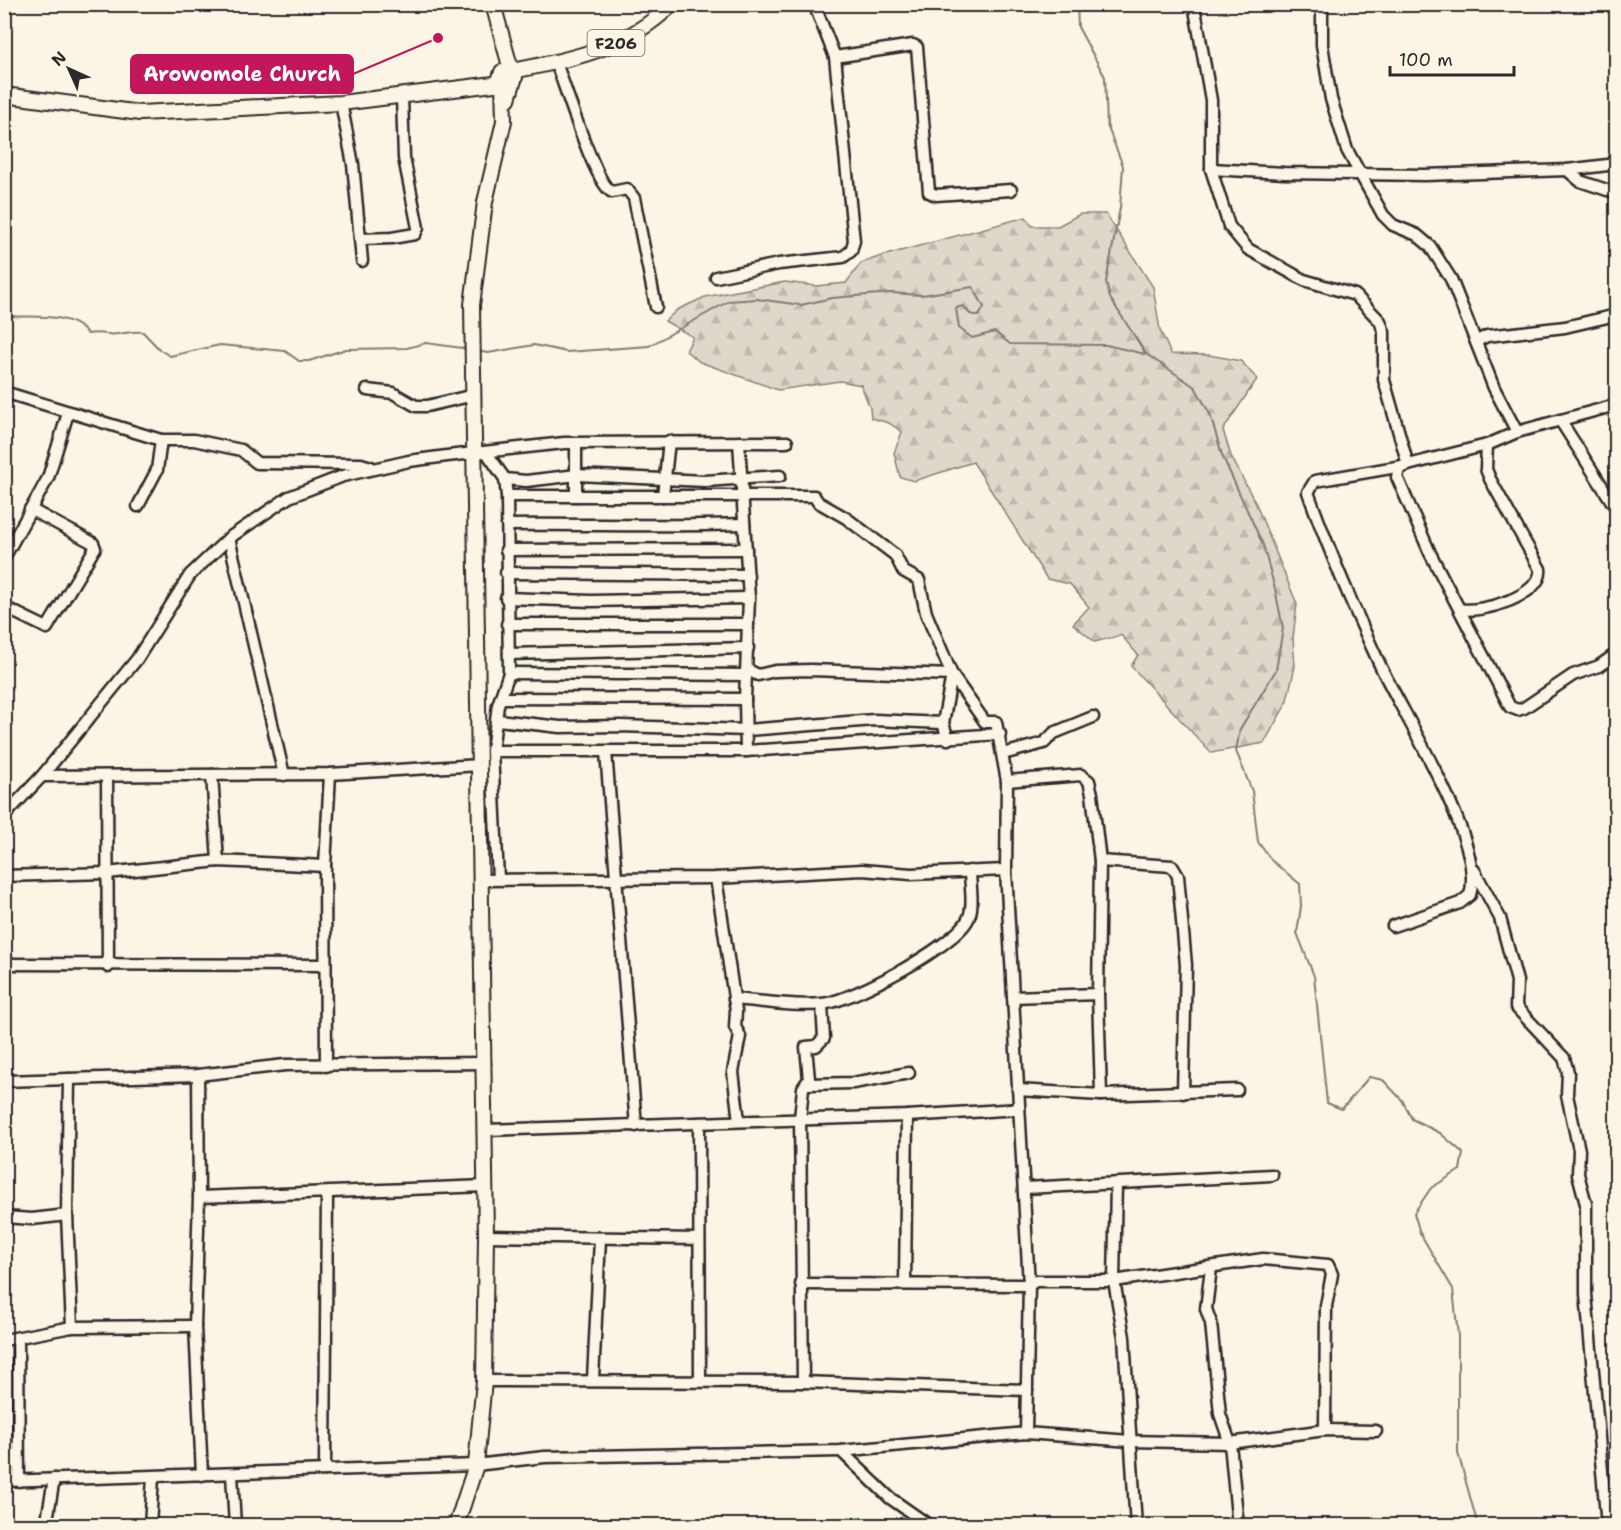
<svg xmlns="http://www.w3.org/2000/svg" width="1621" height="1530" font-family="'Shantell Sans',sans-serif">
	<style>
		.forest { fill: url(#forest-firs); stroke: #84827a; stroke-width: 1.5 }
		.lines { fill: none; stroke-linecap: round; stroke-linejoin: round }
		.stream { stroke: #7d7b74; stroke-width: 2 }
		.minor-casing { stroke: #2b2b2b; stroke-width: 15 }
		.major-casing { stroke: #2b2b2b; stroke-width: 18 }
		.minor { stroke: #fcf5e5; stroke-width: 10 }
		.major { stroke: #fcf5e5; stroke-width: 14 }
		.labels { text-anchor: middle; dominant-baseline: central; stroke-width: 4.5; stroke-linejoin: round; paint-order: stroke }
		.shield { fill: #fcf5e5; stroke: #6a6863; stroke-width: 1.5 }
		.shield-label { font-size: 16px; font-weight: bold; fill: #2b2b2b }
		.leader { fill: none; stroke: #c2185b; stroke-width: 2 }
		.callout-dot { fill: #c2185b; stroke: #fcf5e5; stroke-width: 2 }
		.callout { fill: #c2185b; stroke: #c2185b; stroke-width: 2 }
		.callout-label { font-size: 20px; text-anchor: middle; font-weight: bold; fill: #fff }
	</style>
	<defs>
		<pattern id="forest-firs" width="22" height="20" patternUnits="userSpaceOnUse" patternTransform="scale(1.5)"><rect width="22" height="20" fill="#ded8ca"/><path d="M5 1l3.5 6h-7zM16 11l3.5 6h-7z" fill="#bfbaae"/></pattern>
	</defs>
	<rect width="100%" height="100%" fill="#fcf5e5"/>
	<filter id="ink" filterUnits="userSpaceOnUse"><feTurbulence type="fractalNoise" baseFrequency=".0167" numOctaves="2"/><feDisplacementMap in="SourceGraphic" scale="12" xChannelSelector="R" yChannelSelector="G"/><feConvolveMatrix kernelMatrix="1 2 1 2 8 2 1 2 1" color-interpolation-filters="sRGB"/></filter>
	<g filter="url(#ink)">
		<polygon class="forest" points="1080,214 1106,214 1153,287 1160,330 1171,354 1209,355 1241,361 1257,379 1223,430 1231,456 1256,504 1297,604 1293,638 1295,667 1286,704 1264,743 1211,753 1131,666 1138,655 1121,635 1095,642 1073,624 1089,607 1070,584 1047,579 973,462 914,481 900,477 894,453 902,432 889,423 871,418 870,408 861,385 840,381 778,390 700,362 686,351 693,337 665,321 677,310 705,297 785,282 816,286 846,283 861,263 882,256 1026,217 1032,226 1058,226"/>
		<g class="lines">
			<g class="stream">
				<polyline points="1077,4 1078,27 1105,77 1107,125 1123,166 1120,208 1106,282 1110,298 1146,354 1195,387 1210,414 1222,455 1263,545 1275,589 1283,628 1276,670 1240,729 1236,751 1252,791 1258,842 1272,861 1300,884 1301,906 1297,933 1314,976 1327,1103 1342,1109 1369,1077 1383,1080 1402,1100 1412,1119 1440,1133 1463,1153 1460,1170 1431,1188 1414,1213 1420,1233 1453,1289 1458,1336 1458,1453 1478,1526"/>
				<path d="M4,310l4,6c26,2 60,-5 80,18 13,-3 19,2 30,0 9,-1 15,-3 25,-2l17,18 10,6 50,-11 65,6 14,10h10l37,-12 61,-1 19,-5 43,6"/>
				<polyline points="477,351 488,353 534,345 567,352 649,346 729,301 757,299 801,305 832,298 891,293 922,295 973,287 984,307 979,316 970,314 963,306 956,308 959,328 972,338 995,332 1010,344 1106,345 1145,354"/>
			</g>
			<g class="minor-casing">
				<g id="minor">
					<polyline points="1194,4 1211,100 1211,169 1229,226 1248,249 1304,280 1355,295 1380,321 1384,332 1384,380 1408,465 1399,469 1397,477 1430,553 1510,707 1518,710 1524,708 1573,675 1599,666 1616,654"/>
					<polyline points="1322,4 1322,45 1331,99 1347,150 1383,215 1393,225 1417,235 1430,246 1451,279 1494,388 1517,432"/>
					<polyline points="835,57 913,45 917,47 929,192 936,195 1011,190"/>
					<path d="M556,63c9,22 39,122 56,129l15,-3 7,9 22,109"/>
					<polyline points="341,103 353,164 362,261"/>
					<polyline points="1211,169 1284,173 1425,175 1567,170 1616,164"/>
					<polyline points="1567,170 1580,181 1616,193"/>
					<polyline points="361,239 392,238 415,234 418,228 404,158 402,97"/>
					<polyline points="716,277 779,264 843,257 851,251 854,241 835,57 814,4"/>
					<polyline points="1477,341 1487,336 1565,327 1616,315"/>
					<polyline points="367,390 393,393 416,406 427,406 474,395"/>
					<polyline points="4,392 161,440 194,440 241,450 257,463 361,464 371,467"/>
					<polyline points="1560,420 1616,508"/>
					<polyline points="739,442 749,598 745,699 746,751"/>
					<polyline points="487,453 505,479 507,496 509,673 498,705 492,751 498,879"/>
					<polyline points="505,479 526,481 577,475 705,481 780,476"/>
					<polyline points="507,496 814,496 818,502 846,518 895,555 903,571 919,580 926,613 952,675 943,723 948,739"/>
					<polyline points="576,496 576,444"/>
					<polyline points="663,496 669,441"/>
					<polyline points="138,506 157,470 161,440"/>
					<path d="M507,525c79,-1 158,2 237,-1"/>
					<polyline points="229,538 284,775"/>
					<polyline points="506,550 746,549"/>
					<polyline points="4,558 48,478 68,413"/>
					<polyline points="506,573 748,575"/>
					<polyline points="506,598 591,601 749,598"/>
					<polyline points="4,607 47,628 95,548 93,543 30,509"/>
					<path d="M1460,609c21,5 84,-14 80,-40l-50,-90 -4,-10 1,-24"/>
					<polyline points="507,624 748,624"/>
					<polyline points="509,654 748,648"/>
					<polyline points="509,673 746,675 750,671 758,675 775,671 811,670 952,675 985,722 996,722 1007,781 1006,870 1029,1285 1026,1433"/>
					<polyline points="502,698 745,699"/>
					<polyline points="498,720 560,727 620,726 747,730 874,720 943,723"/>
					<polyline points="492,751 746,751 1000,734"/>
					<polyline points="606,752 636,1126"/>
					<polyline points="1003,754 1044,743 1054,733 1093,717"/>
					<polyline points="212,775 218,861"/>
					<polyline points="42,776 137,659 190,575 229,538 289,497 343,476 409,461 447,456 564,443 787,442"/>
					<polyline points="107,776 108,967"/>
					<polyline points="1007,781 1081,775 1089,781 1092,794 1100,861 1098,994 1101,1095"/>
					<polyline points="4,816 42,776 330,774 480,765"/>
					<polyline points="1100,861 1172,866 1178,876 1186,965 1183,1093"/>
					<polyline points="1474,870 1500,918 1517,981 1516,1007 1564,1058 1568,1072 1567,1095 1579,1150 1578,1174 1586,1204 1586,1294 1607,1526"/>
					<polyline points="4,876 107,873 218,861 325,866"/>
					<polyline points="716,878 736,1011 735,1027 740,1036 733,1072 739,1121"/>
					<polyline points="482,880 716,878 862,870 911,874 1006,870"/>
					<path d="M1393,926l67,-23 10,-8c16,-52 -67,-180 -90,-230 -26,-56 -51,-114 -72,-173l7,-11 93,-16 79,-20 30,-13 99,-27"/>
					<polyline points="4,964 325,965"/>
					<polyline points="1013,997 1098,994"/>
					<path d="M734,999c28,2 59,8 87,5 30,-2 131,-57 146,-83 8,-12 3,-36 3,-50"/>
					<polyline points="326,1066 325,866 330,774"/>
					<polyline points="198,1075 199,1197 195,1326 202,1475"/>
					<polyline points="69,1079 67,1215 72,1327"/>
					<polyline points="4,1081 198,1075 285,1065 485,1063"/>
					<polyline points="807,1084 853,1083 909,1073"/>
					<polyline points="1018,1090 1101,1095 1237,1090"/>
					<polyline points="699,1123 700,1381"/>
					<polyline points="486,1130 907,1116 1019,1109"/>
					<polyline points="1116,1184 1114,1281 1124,1337 1136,1526"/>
					<polyline points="1025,1188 1272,1175"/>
					<polyline points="199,1197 486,1186"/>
					<polyline points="4,1217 32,1219 67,1215"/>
					<polyline points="486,1236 699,1239"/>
					<polyline points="1211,1268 1206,1309 1211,1323 1220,1414 1230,1443 1238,1526"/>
					<polyline points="801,1284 1029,1285 1036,1281 1114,1281 1263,1259 1328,1265 1332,1274 1326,1306 1325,1430"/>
					<polyline points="905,1284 907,1116"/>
					<polyline points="18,1339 19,1481"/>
					<polyline points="4,1340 72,1327 195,1326"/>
					<polyline points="593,1379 600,1239"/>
					<polyline points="484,1381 803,1382 1027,1390"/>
					<polyline points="803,1382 800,1119 803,1088 809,1079 806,1047 816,1046 824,1038 822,1005"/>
					<polyline points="841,1451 890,1498 930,1526"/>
					<polyline points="325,1470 327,1193"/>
					<polyline points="232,1474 235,1526"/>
					<polyline points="4,1481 476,1465 544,1457 841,1451 1026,1433 1130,1441 1230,1443 1325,1430 1376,1431"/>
					<polyline points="46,1526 54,1479"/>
					<polyline points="150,1526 153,1477"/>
				</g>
			</g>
			<g class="major-casing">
				<g id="major">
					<polyline points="493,4 511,70"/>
					<path d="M512,71c59,-11 116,-23 160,-67"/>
					<polyline points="4,95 140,113 341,103 502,83"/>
					<polyline points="508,99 515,77 511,70 502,72 500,78 502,83 513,82"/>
					<polyline points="456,1526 476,1465 484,1381 486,1236 472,305 485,202 504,121 503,83"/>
				</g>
			</g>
			<use href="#minor" class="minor"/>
			<use href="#major" class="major"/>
		</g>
	</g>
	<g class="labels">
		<rect class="shield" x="587.5" y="30" width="57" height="26" rx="4.5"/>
		<g class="shield-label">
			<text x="616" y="43">F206</text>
		</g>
	</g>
	<path class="leader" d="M438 38L353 74"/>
	<circle class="callout-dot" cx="438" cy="38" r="6"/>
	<rect class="callout" x="131" y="55" width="222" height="38" rx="6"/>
	<g class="callout-label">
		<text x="242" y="81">Arowomole Church</text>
	</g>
	<rect width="1621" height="1530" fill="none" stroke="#fcf5e5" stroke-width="24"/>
	<rect x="12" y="12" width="1597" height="1506" fill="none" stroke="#2b2b2b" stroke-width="2" filter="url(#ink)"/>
	<g transform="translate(69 69) rotate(315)" stroke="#fcf5e5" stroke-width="4.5" paint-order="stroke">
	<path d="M0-4.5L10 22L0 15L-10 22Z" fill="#2b2b2b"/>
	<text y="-9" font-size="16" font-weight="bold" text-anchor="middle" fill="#2b2b2b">N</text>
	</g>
	<path d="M1390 66v9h124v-9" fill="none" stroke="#2b2b2b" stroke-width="3"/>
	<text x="1399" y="66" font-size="18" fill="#2b2b2b" stroke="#fcf5e5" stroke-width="4.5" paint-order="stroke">100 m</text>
</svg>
